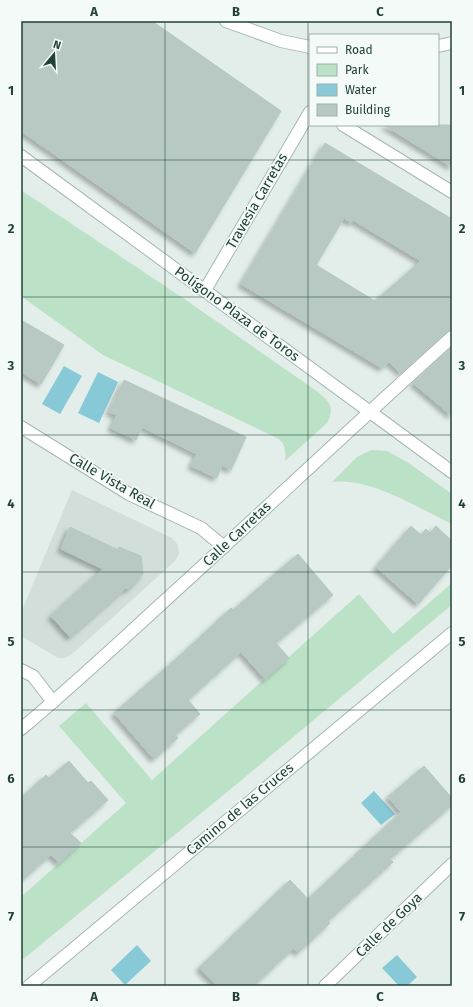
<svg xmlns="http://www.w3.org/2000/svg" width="473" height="1007" font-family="'Fira Sans',sans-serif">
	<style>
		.built { fill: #d1ded9 }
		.green { fill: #bbe1c6 }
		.water { fill: #88c9d7 }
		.building { fill: #b8c9c3; stroke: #b5c8c1; fill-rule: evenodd; filter: url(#shadow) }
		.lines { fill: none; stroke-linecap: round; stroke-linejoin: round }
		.minor-casing { stroke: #a5b7b1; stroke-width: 14 }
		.minor { stroke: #fff; stroke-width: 12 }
		.grid { fill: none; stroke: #214139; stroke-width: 1; stroke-opacity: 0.55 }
		.labels { text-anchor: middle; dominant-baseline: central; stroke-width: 3.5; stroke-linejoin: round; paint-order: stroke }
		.street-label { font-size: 14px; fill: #214139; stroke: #f4faf7 }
		.neatline { fill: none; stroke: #214139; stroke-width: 1.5 }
		.grid-label { font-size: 13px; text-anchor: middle; font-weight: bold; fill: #214139 }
	</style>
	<defs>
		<filter id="shadow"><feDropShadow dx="-3.5" dy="3.5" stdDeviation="2" flood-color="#0004"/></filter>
	</defs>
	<rect width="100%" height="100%" fill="#e3eeea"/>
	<polygon class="built" points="72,490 172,538 178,545 179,554 175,561 71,655 64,658 58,658 21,636 21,613"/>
	<g class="green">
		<path d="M21,190l162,108 135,94c12,10 17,16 9,31l-42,38c1,-9 1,-15 -6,-22l-176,-84 -82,-59z"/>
		<path d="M371,450l16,1 20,11 45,32v30c-34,-16 -82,-47 -120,-42l25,-25z"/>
		<polygon points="452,583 452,604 447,609 244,778 21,961 21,897 126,803 59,726 86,703 152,780 359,594 393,634"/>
	</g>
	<g class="water">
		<polygon points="64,366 82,376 60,414 42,404"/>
		<polygon points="98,372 118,382 99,423 78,413"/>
		<polygon points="374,791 395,814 381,825 361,803"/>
		<polygon points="137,945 151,961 125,985 111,970"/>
		<polygon points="397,955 417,977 407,986 399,986 382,968"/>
	</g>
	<g class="building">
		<polygon points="21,21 152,21 281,111 195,253 21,131"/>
		<polygon points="384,125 452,125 452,167"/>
		<path d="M325,143l127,76v111l-5,1 -46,42 -12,-11 -7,6 -141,-84zM344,218l7,5 2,-3 68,41 -46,40 -59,-36z"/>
		<polygon points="21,320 64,345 41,384 21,372"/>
		<polygon points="452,347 452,416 413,383"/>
		<polygon points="124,380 246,437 231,470 222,465 217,478 191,466 197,454 142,427 136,440 111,428 117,415 109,412"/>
		<polygon points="411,526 421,535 426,529 430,533 436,526 452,541 452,565 418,604 376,567"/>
		<polygon points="70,527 118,550 119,547 141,556 143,574 128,590 126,588 70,637 51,616 103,569 61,549"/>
		<polygon points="298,554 333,595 276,643 289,658 265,679 241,652 188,700 200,714 175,735 178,738 154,759 114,713 185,651 231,608 233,610"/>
		<polygon points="69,761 88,783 91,781 108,800 70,833 81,843 59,863 51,855 21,881 21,798 46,775 49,778"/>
		<polygon points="424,766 452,798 452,805 390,859 393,862 328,921 330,923 298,953 294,948 254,986 217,986 199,968 290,880 308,899 401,812 388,797"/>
	</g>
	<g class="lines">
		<g class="minor-casing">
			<g id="minor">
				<polyline points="226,21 281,41 310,47"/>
				<polyline points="438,46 452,43"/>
				<polyline points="343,125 452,192"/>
				<polyline points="21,156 452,472"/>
				<polyline points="205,290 310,112"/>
				<polyline points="21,427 129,494 201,528 224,547"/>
				<polyline points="21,670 33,676 53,702"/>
				<path d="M21,729c47,-39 92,-81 138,-123 98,-89 194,-180 293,-269"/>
				<polyline points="29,986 452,633"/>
				<polyline points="325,986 452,864"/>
			</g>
		</g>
		<use href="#minor" class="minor"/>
	</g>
	<path class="grid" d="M165,21v965M308,21v965M21,160h431M21,297h431M21,435h431M21,572h431M21,710h431M21,847h431"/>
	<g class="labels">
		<g class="street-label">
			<text transform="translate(257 201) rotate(-60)">Travesía Carretas</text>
			<text transform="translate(237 314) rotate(36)">Polígono Plaza de Toros</text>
			<text transform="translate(112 481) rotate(30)">Calle Vista Real</text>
			<text transform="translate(237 534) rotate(-43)">Calle Carretas</text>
			<text transform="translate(240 809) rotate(-40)">Camino de las Cruces</text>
			<text transform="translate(389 925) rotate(-44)">Calle de Goya</text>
		</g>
	</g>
	<rect width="473" height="1007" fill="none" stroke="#f4faf7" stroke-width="44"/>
	<rect x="309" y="34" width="130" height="92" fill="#f4faf7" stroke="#a0b0ab"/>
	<rect x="317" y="47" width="20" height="6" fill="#ffffff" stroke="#a0b0ab"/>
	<text x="345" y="54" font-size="12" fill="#214139">Road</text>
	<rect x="317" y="64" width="20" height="12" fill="#bbe1c6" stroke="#a0b0ab"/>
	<text x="345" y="74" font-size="12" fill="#214139">Park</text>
	<rect x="317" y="84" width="20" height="12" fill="#88c9d7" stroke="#a0b0ab"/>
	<text x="345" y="94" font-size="12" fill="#214139">Water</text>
	<rect x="317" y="104" width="20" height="12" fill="#b8c9c3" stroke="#a0b0ab"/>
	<text x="345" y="114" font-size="12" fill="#214139">Building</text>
	<g transform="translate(54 54) rotate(18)" stroke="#f4faf7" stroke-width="3" paint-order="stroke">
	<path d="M0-3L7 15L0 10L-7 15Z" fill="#214139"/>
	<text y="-6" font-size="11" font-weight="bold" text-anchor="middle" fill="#214139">N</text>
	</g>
	<rect x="22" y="22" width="429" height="963" class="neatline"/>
	<g class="grid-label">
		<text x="94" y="16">A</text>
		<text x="236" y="16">B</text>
		<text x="380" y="16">C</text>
		<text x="11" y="95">1</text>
		<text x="462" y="95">1</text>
		<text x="11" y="233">2</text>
		<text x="462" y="233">2</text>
		<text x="11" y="370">3</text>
		<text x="462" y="370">3</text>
		<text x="11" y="508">4</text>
		<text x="462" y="508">4</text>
		<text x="11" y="646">5</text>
		<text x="462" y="646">5</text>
		<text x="11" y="783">6</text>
		<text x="462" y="783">6</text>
		<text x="11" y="921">7</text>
		<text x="462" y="921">7</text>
		<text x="94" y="1001">A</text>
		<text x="236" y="1001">B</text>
		<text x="380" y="1001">C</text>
	</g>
</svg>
